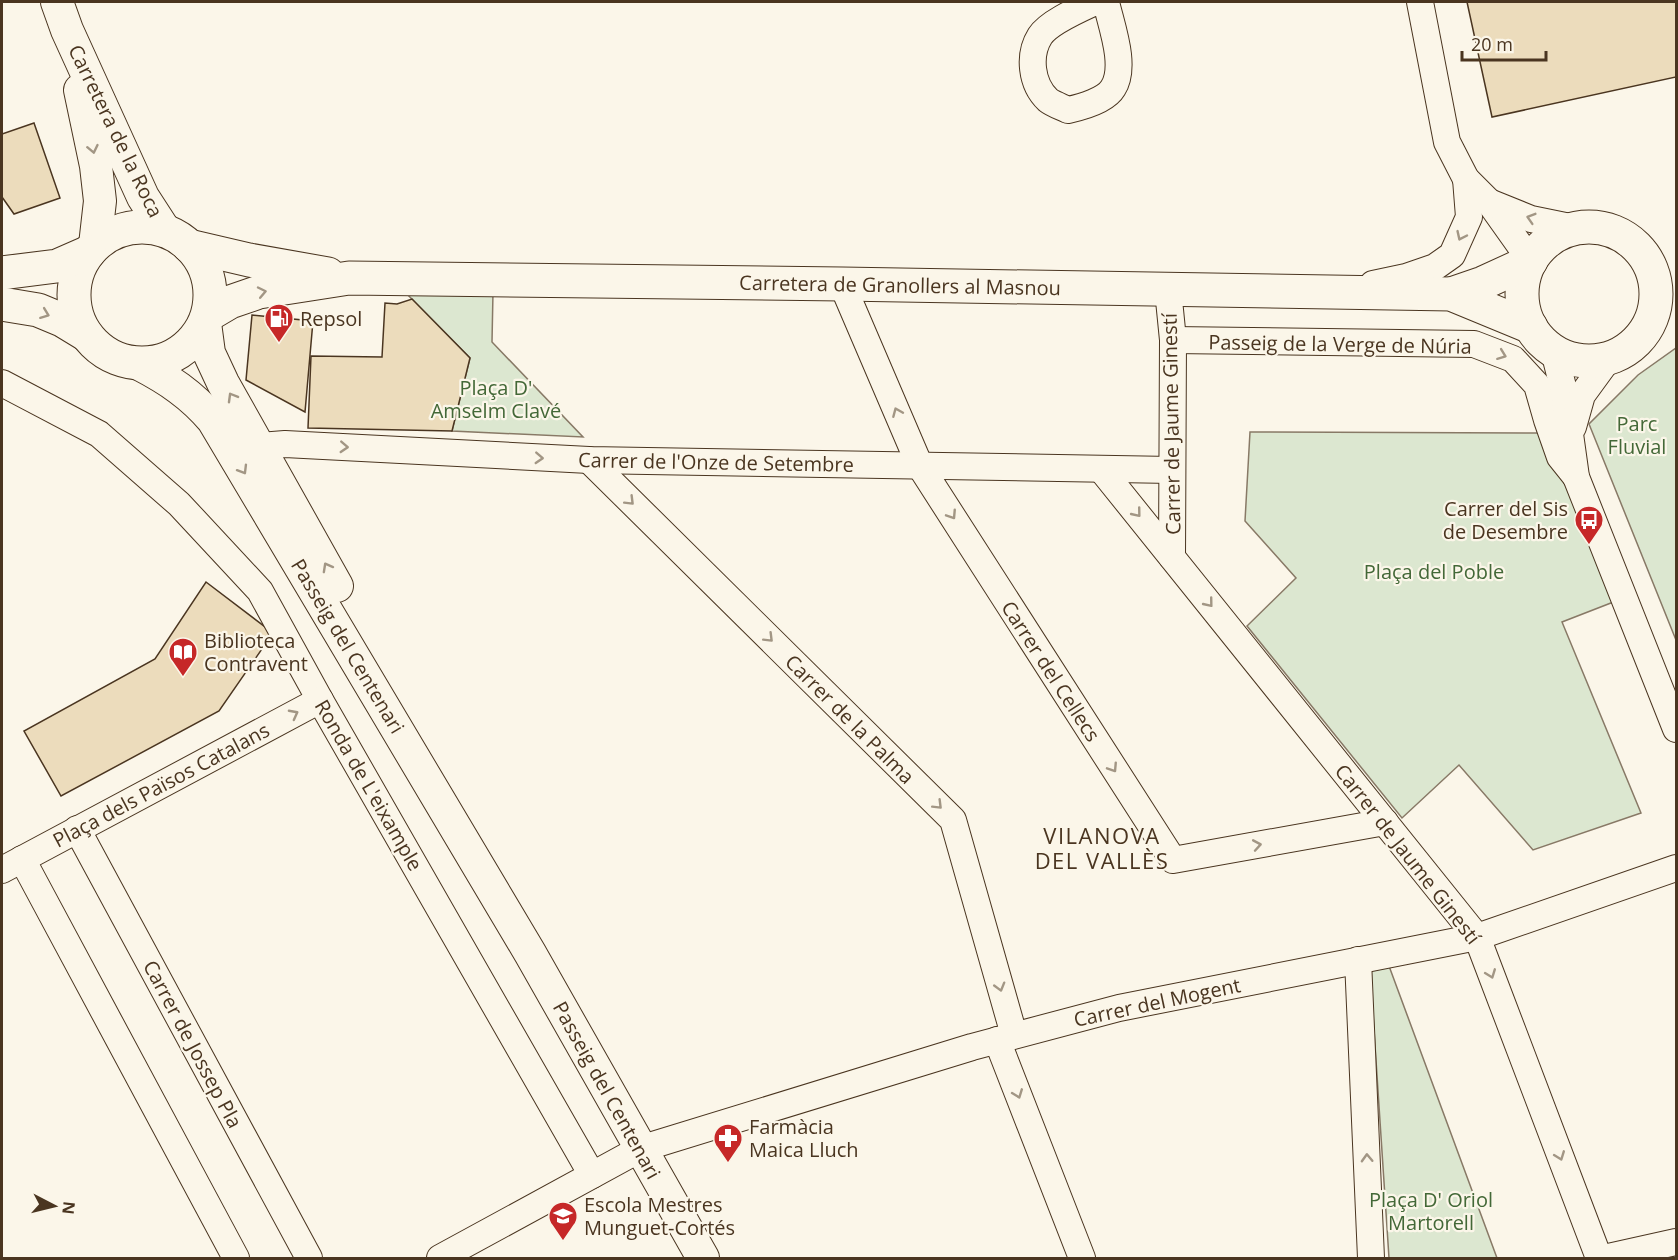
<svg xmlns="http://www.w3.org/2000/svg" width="1678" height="1260" font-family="'Open Sans',sans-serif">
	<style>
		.green { fill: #dce7d0; stroke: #887966; stroke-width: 1.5 }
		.building { fill: #ecdcbc; stroke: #4a3520; stroke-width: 1.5 }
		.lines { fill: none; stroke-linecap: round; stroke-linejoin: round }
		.minor-casing { stroke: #4a3520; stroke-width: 28 }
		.tertiary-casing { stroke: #4a3520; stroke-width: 34 }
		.secondary-casing { stroke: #4a3520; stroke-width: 35 }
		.minor { stroke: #fbf6e9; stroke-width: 26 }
		.tertiary { stroke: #fbf6e9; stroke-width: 32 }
		.secondary { stroke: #fbf6e9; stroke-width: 33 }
		.oneway { stroke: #a29684 }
		.labels { text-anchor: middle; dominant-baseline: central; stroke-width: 4.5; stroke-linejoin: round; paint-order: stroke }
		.street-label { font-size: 20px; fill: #4a3520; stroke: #fbf6e9 }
		.poi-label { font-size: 20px; fill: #4a3520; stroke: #fbf6e9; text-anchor: start }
		.park-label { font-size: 20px; fill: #436837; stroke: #fbf6e9 }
		.quarter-label { font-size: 22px; letter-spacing: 1.5px; fill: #4a3520; stroke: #fbf6e9 }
	</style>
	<rect width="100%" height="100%" fill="#fbf6e9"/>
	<g class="green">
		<polygon points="403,290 493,292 492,342 583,437 452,431 470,358"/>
		<polygon points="1676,348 1676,640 1589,424 1638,375"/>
		<polygon points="1250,432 1549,433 1616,601 1562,622 1641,813 1533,850 1459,765 1402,818 1247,626 1296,578 1245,521"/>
		<polygon points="1389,966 1497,1258 1389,1258 1370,969"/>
	</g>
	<g class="building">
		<polygon points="1467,2 1676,2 1676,77 1492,117"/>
		<polygon points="34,123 60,198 14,214 2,197 2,134"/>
		<polygon points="412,299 470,358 452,431 308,428 311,356 382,357 385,303 397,304"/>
		<polygon points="252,315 313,321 305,412 246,380"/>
		<polygon points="206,582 273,633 219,711 61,796 24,731 155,659"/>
	</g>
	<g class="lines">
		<g class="minor-casing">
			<g id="minor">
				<path d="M1095,2c-15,7 -46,20 -55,34 -12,19 -9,48 8,64 5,4 14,7 20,10 14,-3 38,-10 45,-22 14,-22 -2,-63 -7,-86"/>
				<polyline points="1420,2 1447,142 1466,179 1489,202 1531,261"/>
				<polyline points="1489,202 1531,219 1575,228"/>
				<polyline points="842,284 920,466 1173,860 1385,822"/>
				<polyline points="1373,284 1406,277 1435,267 1452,255 1469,217 1466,179"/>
				<polyline points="1168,290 1173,340 1172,557"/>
				<polyline points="1173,340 1474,344 1513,359 1537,385 1547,420 1560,457 1576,477"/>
				<polyline points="1554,351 1564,391 1576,477 1676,729"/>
				<polyline points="2,383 99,434 179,504 260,591 320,700 592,1175"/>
				<polyline points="1573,427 1582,395 1609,358"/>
				<polyline points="260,446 285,444 589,460 1172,470"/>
				<polyline points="589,460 953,820 1014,1035"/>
				<polyline points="1101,469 1477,937 1599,1258"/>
				<polyline points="77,829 309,1258"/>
				<polyline points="22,859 236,1258"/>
				<polyline points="2,870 320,700"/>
				<polyline points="1358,960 1371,1258"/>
				<polyline points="997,1040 1082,1258"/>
				<polyline points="440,1258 640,1149 972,1047 1119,1008 1477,937 1676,868"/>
				<polyline points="1604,1258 1676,1242"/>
			</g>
		</g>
		<g class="tertiary-casing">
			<g id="tertiary">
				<polyline points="57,2 67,30 143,197 165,231"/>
				<polyline points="80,90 96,166 100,201 95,245"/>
				<polyline points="205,323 209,353 223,383 337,586"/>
				<path d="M139,364c29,15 53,31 74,56l317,533 173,305"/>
			</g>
		</g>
		<g class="secondary-casing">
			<g id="secondary">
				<circle cx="1589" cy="294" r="67"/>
				<circle cx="142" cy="295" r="68"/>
				<polyline points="189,246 249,260 328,274"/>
				<polyline points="2,273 57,266 89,252"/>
				<polyline points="1451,294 1483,283 1531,261"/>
				<polyline points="2,304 38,310 62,320 85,334"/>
				<polyline points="208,315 230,302 259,292 349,278 842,284 1451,294 1531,327"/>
			</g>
		</g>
		<use href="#minor" class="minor"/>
		<use href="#tertiary" class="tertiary"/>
		<use href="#secondary" class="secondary"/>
	</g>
	<defs><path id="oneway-chevron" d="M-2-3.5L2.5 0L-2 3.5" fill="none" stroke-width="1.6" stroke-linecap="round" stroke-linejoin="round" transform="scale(1.5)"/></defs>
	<g class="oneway">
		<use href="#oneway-chevron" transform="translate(93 149) rotate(78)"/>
		<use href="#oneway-chevron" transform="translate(1531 218) rotate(-163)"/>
		<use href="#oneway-chevron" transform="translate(1461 236) rotate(115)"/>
		<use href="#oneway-chevron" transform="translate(262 292) rotate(-12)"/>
		<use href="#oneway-chevron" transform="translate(45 314) rotate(21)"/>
		<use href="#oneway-chevron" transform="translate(1502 355) rotate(21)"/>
		<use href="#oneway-chevron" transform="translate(232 397) rotate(-120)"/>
		<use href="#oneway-chevron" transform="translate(897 412) rotate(-113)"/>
		<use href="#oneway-chevron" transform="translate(344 447) rotate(3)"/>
		<use href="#oneway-chevron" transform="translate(539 458) rotate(3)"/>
		<use href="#oneway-chevron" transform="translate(243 470) rotate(59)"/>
		<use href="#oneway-chevron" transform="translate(630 501) rotate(45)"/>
		<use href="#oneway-chevron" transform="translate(1137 513) rotate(51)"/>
		<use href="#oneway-chevron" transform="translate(952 515) rotate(57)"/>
		<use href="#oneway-chevron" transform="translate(327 567) rotate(-119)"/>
		<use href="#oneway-chevron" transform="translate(1209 603) rotate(51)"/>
		<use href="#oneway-chevron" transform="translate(769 638) rotate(45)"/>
		<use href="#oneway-chevron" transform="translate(294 714) rotate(-28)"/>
		<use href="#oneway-chevron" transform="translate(1113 768) rotate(57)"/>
		<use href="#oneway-chevron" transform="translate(938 805) rotate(45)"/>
		<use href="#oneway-chevron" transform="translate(1257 845) rotate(-10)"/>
		<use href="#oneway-chevron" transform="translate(1491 974) rotate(69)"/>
		<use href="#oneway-chevron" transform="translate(1000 987) rotate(74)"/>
		<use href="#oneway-chevron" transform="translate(1018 1094) rotate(69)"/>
		<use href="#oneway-chevron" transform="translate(1560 1156) rotate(69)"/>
		<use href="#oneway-chevron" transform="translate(1367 1158) rotate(-92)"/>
	</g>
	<defs>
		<g id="fuel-pin" transform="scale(1.5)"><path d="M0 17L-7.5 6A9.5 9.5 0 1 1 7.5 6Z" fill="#c62828" stroke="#fbf6e9"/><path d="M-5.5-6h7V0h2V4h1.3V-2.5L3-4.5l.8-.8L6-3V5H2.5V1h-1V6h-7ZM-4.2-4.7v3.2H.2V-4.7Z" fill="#fff"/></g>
		<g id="bus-pin" transform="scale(1.5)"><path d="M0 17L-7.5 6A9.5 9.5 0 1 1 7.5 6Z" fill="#c62828" stroke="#fbf6e9"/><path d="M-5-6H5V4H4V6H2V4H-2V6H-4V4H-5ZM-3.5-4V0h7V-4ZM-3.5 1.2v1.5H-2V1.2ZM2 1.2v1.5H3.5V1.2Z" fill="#fff"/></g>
		<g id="library-pin" transform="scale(1.5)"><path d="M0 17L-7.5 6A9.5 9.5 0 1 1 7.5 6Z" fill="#c62828" stroke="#fbf6e9"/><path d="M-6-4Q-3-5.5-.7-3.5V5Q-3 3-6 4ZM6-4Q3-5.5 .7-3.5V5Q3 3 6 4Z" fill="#fff"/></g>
		<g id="pharmacy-pin" transform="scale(1.5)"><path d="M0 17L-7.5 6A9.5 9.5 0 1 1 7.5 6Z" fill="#c62828" stroke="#fbf6e9"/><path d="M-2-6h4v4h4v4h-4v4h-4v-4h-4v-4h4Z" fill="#fff"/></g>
		<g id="school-pin" transform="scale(1.5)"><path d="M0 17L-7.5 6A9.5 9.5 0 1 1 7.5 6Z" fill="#c62828" stroke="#fbf6e9"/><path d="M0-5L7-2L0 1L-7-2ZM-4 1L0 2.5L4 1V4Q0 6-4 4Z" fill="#fff"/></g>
	</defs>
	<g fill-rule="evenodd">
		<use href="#fuel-pin" x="279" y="318"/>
		<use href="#bus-pin" x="1589" y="520"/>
		<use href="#library-pin" x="183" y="652"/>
		<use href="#pharmacy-pin" x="728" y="1138"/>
		<use href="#school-pin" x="563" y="1216"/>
	</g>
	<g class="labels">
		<g class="street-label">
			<text transform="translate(116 131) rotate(64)">Carretera de la Roca</text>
			<text transform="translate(900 285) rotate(1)">Carretera de Granollers al Masnou</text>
			<text transform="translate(1340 344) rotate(1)">Passeig de la Verge de Núria</text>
			<text transform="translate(1171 424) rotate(-91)">Carrer de Jaume Ginestí</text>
			<text transform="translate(716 462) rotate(1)">Carrer de l'Onze de Setembre</text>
			<text transform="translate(348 646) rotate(59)">Passeig del Centenari</text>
			<text transform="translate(1051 671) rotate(57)">Carrer del Cellecs</text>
			<text transform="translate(850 719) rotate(45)">Carrer de la Palma</text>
			<text transform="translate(161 785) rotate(-28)">Plaça dels Països Catalans</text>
			<text transform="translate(369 785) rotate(60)">Ronda de L'eixample</text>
			<text transform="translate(1408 854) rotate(52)">Carrer de Jaume Ginestí</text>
			<text transform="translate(1157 1002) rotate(-12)">Carrer del Mogent</text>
			<text transform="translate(193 1044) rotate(62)">Carrer de Jossep Pla</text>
			<text transform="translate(607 1090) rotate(61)">Passeig del Centenari</text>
		</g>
		<g class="poi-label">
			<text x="300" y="318">Repsol</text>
			<text x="1568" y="508" text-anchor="end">Carrer del Sis<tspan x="1568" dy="23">de Desembre</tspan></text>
			<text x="204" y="640">Biblioteca<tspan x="204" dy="23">Contravent</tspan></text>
			<text x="749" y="1126">Farmàcia<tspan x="749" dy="23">Maica Lluch</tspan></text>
			<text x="584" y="1204">Escola Mestres<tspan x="584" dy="23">Munguet-Cortés</tspan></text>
		</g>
		<g class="park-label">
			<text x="496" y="387">Plaça D'<tspan x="496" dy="23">Amselm Clavé</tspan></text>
			<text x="1637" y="423">Parc<tspan x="1637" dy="23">Fluvial</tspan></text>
			<text x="1434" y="571">Plaça del Poble</text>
			<text x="1431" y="1199">Plaça D' Oriol<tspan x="1431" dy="23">Martorell</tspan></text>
		</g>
		<g class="quarter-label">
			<text x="1102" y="835">VILANOVA<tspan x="1102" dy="25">DEL VALLÈS</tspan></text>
		</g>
	</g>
	<rect width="1678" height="1260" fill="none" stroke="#4a3520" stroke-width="6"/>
	<g transform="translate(54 1206) rotate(97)" stroke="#fbf6e9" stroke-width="4.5" paint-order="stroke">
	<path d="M0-4.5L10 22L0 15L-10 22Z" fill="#4a3520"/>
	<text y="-9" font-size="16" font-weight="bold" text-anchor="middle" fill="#4a3520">N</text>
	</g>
	<path d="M1462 51v9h84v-9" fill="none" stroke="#4a3520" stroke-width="3"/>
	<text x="1471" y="51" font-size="18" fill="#4a3520" stroke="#fbf6e9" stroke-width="4.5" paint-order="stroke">20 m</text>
</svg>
